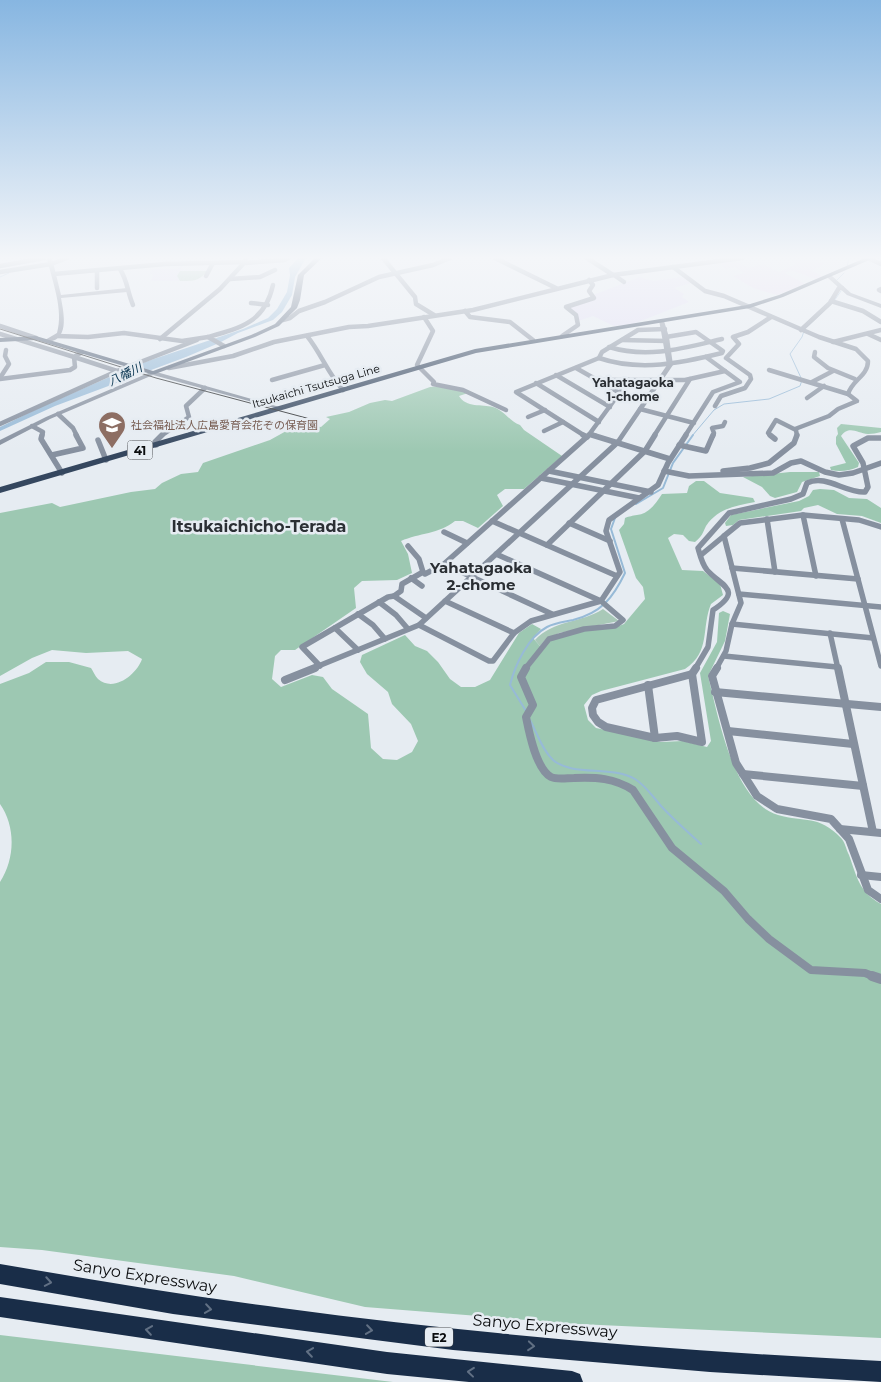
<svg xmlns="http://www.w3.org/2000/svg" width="881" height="1382" font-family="Montserrat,'Noto Sans JP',sans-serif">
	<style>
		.commercial { fill: #e8dcf1 }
		.education { fill: #e2def4 }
		.green { fill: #a9c9b8 }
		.forest { fill: #9dc8b2 }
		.water { fill: #97bad7 }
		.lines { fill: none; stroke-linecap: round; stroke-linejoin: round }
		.stream-far1 { stroke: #97bad7; stroke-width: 1 }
		.stream { stroke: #97bad7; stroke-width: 2 }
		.minor-far3 { stroke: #86909f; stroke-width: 4.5 }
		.minor-far2 { stroke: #86909f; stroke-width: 5.5 }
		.minor-far1 { stroke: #86909f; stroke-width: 8 }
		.minor { stroke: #86909f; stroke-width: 10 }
		.tertiary { fill: #86909f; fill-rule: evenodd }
		.secondary { fill: #56657a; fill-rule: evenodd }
		.primary { fill: #35475f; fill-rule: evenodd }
		.motorway { fill: #192d48; fill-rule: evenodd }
		.rail { stroke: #2f3234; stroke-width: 1 }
		.oneway { stroke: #617084 }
		.labels { text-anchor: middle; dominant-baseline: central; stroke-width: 5; stroke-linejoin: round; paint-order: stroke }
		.far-street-label { font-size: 11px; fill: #0a0c0e; stroke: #e6ecf2 }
		.far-education-label { font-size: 11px; fill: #785e54; stroke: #e6ecf2; text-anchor: start }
		.far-water-label { font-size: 12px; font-style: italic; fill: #083450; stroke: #e6ecf2 }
		.far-neighbourhood-label { font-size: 12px; font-weight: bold; fill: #2b2f34; stroke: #e6ecf2 }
		.shield { fill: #e6ecf2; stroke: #4c4f52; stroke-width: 1 }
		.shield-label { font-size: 12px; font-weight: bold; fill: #0a0c0e }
		.neighbourhood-label { font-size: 15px; font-weight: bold; fill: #2b2f34; stroke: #e6ecf2 }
		.quarter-label { font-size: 16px; font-weight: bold; fill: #2b2f34; stroke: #e6ecf2 }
		.near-street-label { font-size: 16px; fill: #0a0c0e; stroke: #e6ecf2 }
	</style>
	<rect width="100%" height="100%" fill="#e6ecf2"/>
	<polygon class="commercial" points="712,258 731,259 749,268 762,264 779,272 796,264 789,258 822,258 817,262 825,264 812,271 824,277 816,279 791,270 785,273 805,284 777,295 753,288 733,276 744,273 735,267 726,269 715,262"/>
	<g class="education">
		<polygon points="183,265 177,275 179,281 151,281 153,274 150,274 152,269 177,269"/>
		<polygon points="640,277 653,281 682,277 692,283 674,288 684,294 682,297 689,302 633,324 614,326 593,316 578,321 568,307 595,298 593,295"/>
	</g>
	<g class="green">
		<path d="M180,271h28c-10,10 -13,10 -28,10l-3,-5z"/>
		<path d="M603,609l16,12 -60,12 -14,7 -5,6 -5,-6c18,-20 47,-17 68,-31z"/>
	</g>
	<g class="forest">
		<path d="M445,386l23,7 -9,3c7,12 23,8 34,11 12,4 16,14 27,18l4,5 38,26 -38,33h-19l-8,6 6,11 -25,22 -15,-7h-8c-16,13 -36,12 -54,20l7,13 4,19 -15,7 -35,1 -8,7 2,20 -61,42h-14l-6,6 -3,23 9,8 31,-12 11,2 9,12 36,25 3,34 12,11 14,1 15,-8 6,-11 -7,-17 -19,-20 -4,-12 -21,-18 -7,-12 2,-7 43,-20 10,11 12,5 11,11 12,17 11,8h14l15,-7 29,-47 13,-9 9,5 -8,9 7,8 21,-10 28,-6 30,-4 5,-2 21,-25 -2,-12 -7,-9 -17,-48 5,-6 1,-6c5,-2 7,-2 12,-3 12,-1 19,-12 25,-21l25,-1 2,-7 7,-5h8l16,12 33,5 2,4c-19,4 -37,6 -49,24 -4,8 -3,9 -11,16l-6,-1 -6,-6 -9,-1 -6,4 14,32 21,1 17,13 3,11 -12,9c-10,24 0,48 -26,65l-84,22 -9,4 -8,10 4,15 8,8 65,14 22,-1 24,6 4,-6 -11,-68 17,-31 2,-29 4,-2 7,3 -5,27 -17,35c10,39 25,126 70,139 27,8 40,-1 63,23 4,4 5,11 8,17 8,22 10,37 32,49v434l-303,-14 -213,-17 -131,-31 -192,-26 -42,-3v-365c15,-23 16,-55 0,-78v-120l29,-11 17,-11h23l22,6c2,3 4,8 7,11 16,14 39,-5 44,-20l-14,-8 -42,2 -34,-3 -20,8 -32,18v-163l52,-10 8,4 71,-15 24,-3 7,-6 19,-9 17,-2 5,-9 67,-23 27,-15 6,-1 18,3 9,-8 -4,-2 23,-5 21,-9 15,-3 7,1 38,-14z"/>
		<path d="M841,424l40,4v4c-4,1 -9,2 -13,2 -11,-1 -19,-9 -27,2l18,27 -1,4c-9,4 -18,5 -27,3l-1,-3 16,-4 -10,-19v-7l2,-3 -1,-6z"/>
		<polygon points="790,472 819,472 820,476 802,482 797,492 775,498 770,496 762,487 743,477"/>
		<polygon points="820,489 834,490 849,498 867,499 881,508 881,523 862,516 837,514 818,505 804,508 801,511 739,520 733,525 726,526 725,523 731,515 799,501 809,496 813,490"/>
		<polygon points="0,1335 393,1382 0,1382"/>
	</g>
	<polygon class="water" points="298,258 306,258 295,277 292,295 282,312 273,320 238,333 219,343 186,357 55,406 0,431 0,427 41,407 139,364 243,329 268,318 277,309 287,292 290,275 289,268"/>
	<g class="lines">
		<g class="stream-far1">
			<polyline points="847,267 849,258"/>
			<polyline points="0,277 9,273 8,271"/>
			<polyline points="837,280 844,273"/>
			<polyline points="834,301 841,291"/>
			<polyline points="807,327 827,308"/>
			<polyline points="692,436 714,410 724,404 769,399 800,386 802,380 790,354 802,337 804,331"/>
		</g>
		<g class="stream">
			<polyline points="636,504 663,488 673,463 693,435"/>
			<path d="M526,711l-16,-26c5,-20 18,-48 37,-58 8,-4 17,-5 26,-7 28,-7 40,-22 52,-47l-14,-44 4,-11"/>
			<path d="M530,720c7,13 12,30 23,40 20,17 58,5 82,19 11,7 18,18 27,28 12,13 26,25 39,37"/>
		</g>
		<g class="minor-far3">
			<polyline points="383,258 415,297 416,304 434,315"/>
			<polyline points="495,258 556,288"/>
			<polyline points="587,258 613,275"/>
			<polyline points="870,259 881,264"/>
			<polyline points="0,266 44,258"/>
			<path d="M673,267l32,24 19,5 95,41 37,12 12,12c0,15 -16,19 -20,33"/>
			<path d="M120,269c8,13 7,22 13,36"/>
			<polyline points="97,271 97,288"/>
			<polyline points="0,272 51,264 67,258"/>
			<polyline points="54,274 165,264 245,262"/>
			<polyline points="614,275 624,282"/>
			<polyline points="206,276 213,263"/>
			<polyline points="230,279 260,277 275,270"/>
			<polyline points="881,289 879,290 881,291"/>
			<polyline points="831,301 863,311 881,322"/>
			<polyline points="251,303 268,305"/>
			<polyline points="465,311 470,317 510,322 533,340"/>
			<polyline points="424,317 433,331 417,365 434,382 433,384 463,390 506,410"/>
			<polyline points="283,320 290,318 299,311 325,302 379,277 433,265 450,258"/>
			<polyline points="0,326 36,338"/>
			<path d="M665,329l-27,1 -36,22 -3,6c41,14 82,5 123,-5l1,-2 -27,-19 -30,5"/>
			<polyline points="801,330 830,303 839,288 842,288"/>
			<polyline points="0,334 74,357 82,352"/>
			<polyline points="868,334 881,340"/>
			<polyline points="57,336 88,337 124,333 182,341 208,337 224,346"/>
			<path d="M307,336c14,17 21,38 36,54"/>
			<polyline points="562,336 578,325 576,315 566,307 594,298 589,291 593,285 589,280"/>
			<path d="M208,337c33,-9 57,-15 65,-52"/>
			<polyline points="160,339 220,289 244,263 285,260 288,258"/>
			<polyline points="622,340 667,341"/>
			<polyline points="833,342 881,330"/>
			<path d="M609,347c39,12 75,1 113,-8"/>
			<polyline points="815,352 814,357 828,368 855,379"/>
			<polyline points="169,368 233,356 274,342 349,327 368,326 473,310 613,275 742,258"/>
			<polyline points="576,368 620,393"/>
			<polyline points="769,370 848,394 857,401 838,409 829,416 795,429"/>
			<polyline points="556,375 610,407"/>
			<polyline points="0,378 9,364 5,356 6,350"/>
			<polyline points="0,379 70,370 75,367 74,357 117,371"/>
			<polyline points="272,380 325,365"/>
			<polyline points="598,380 685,380 725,371"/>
			<polyline points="812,382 833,371"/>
			<polyline points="536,383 599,422"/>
			<polyline points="807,398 824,386"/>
			<polyline points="715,406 721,396 745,388 751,379 750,375 726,358 739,344 733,337 748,332 771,317"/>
			<polyline points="640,409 694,423"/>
			<polyline points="58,414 73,428 77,436"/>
			<polyline points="528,417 545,410"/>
			<polyline points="0,424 117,371 197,340"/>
			<polyline points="32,426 43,432 42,436"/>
			<polyline points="544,431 563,422"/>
			<polyline points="590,434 596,436"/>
			<polyline points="161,436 189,417 186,406 205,388"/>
			<polyline points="585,436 516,392 599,358"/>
			<polyline points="588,436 629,380"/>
			<polyline points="654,436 690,379"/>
			<polyline points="685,436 713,392 740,382 706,357"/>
			<polyline points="713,436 714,433 712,428 723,426 725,422"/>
			<polyline points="771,436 768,433 776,420 796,430 797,436"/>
		</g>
		<g class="minor-far2">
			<polyline points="42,435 41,439 62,473"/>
			<polyline points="583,435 587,437"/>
			<polyline points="592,435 670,459"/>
			<polyline points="770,435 775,439"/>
			<polyline points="98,440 106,460"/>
			<polyline points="156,445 155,442 162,435"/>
			<polyline points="679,445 706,451 713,435"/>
			<polyline points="52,455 83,448 76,435"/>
			<polyline points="549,471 651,492"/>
			<polyline points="664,471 689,476 773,473 791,463 801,461 825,472 839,475 853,473 881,463"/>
			<polyline points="723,471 750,468 769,463 794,443 797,435"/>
			<polyline points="541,478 639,498"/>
			<polyline points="803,515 816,576"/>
			<polyline points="767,519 775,572"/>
			<polyline points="842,519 881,666"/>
			<polyline points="492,521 617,576"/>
			<polyline points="569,523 610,541"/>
			<polyline points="444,532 467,543"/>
			<polyline points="547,545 645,451 655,435"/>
			<polyline points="408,546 419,559 423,572"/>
			<polyline points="496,554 601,601 623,620 615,626 584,629 549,639 525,669"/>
			<polyline points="701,555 724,536"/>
			<polyline points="444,564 552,614"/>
			<polyline points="732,568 858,579"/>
			<polyline points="411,578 422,586"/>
			<polyline points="739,594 881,607"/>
			<polyline points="394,596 401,591 402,584 423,572 425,574 444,564 589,435"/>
			<polyline points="445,601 514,633"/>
			<polyline points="379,602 396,615 408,629"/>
			<polyline points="358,614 373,625 385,639"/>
			<polyline points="732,624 873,638"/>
			<polyline points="419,625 489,661 493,661 514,633 531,621 601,601 620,572 606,531 609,520 658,485 668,463 686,435"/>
			<polyline points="335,628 358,650"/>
			<polyline points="830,633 838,669"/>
			<polyline points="724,656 837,667"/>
			<polyline points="320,666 302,647 388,597 394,596 426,618"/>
			<polyline points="311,669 419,625 618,442"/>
			<path d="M695,669l13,-22 5,-37c31,-20 8,-24 -6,-40 -5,-6 -7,-15 -9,-22l31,-35 62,-14 12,-5 4,-11c19,-9 38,10 58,9l3,-5 -5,-24 -10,-17 15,-8h13"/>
			<polyline points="716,669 726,651 732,624 741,603 724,536 740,523 803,515 859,520 881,527"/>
		</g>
		<g class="minor-far1">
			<path d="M526,668l-5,9 12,28 -7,12c3,15 10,52 25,60 6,3 16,1 23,1 22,-1 40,0 59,12l39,58 52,43 24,28 21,20 42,31 54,3 10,4"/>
			<polyline points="717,668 712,676 736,763 757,796 777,809 831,819 849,839 868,890 881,899"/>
			<polyline points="838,668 873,832"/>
			<polygon points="692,674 702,742 677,736 655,738 606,727 598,722 593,715 592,708 596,700"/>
			<polyline points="692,674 696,668"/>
			<polyline points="285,680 315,668"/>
			<polyline points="648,685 655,738"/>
			<polyline points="715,692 881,707"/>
			<polyline points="728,731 853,744"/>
			<polyline points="743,774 863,786"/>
			<polyline points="840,829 881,833"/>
			<polyline points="861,875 881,877"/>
		</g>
		<polyline class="minor" points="872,976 881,979"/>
		<g class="tertiary">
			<path d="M47,258h5l9,37 66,-7 3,2 -3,2 -66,6c3,17 9,44 -16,44v-2l12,-7c7,-23 -5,-52 -10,-75z"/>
			<polygon points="243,258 248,258 246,264 242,263"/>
			<polygon points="828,276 832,276 851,293 881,304 881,308 847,295 828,278"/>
			<polygon points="659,320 664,321 669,337 673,365 620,443 616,443 615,442 667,365"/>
			<polygon points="153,371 283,408 278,409 153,375 50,419 0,445 0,440 46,417"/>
		</g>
		<polygon class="secondary" points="315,258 322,258 304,275 300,300 297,308 279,326 255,337 155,374 151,374 36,340 0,342 0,338 36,336 153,371 251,335 275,324 291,307 298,275"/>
		<polygon class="primary" points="865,258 874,258 783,297 750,308 476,353 0,493 0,487 475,349 747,305 779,295"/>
		<g class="motorway">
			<path d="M0,1264c94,16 187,32 282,44 199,27 399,43 599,53v21l-171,-10 -257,-22 -280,-36 -173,-30z"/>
			<polygon points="0,1297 387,1352 572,1371 580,1374 583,1382 469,1382 387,1374 0,1317"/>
		</g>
		<polyline class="rail" points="0,329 156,378 314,420"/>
	</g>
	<defs><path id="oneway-chevron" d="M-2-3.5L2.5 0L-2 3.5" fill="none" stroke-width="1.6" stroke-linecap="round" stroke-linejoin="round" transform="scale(1.25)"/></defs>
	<g class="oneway">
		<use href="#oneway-chevron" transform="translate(48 1282) rotate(10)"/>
		<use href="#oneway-chevron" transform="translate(208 1309) rotate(8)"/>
		<use href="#oneway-chevron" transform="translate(149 1330) rotate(-172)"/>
		<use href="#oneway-chevron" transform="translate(369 1330) rotate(8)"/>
		<use href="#oneway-chevron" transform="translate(531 1346) rotate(5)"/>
		<use href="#oneway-chevron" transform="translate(310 1352) rotate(-172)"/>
		<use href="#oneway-chevron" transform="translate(471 1372) rotate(-174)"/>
	</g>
	<linearGradient id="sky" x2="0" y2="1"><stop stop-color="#87b6e1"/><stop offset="0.57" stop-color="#f4f6f9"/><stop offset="1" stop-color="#f4f6f9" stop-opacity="0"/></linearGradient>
	<rect width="881" height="452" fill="url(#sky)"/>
	<defs>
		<g id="school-pin" transform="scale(1.4375)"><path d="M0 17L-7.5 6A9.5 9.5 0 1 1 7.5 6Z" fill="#8d6e63" stroke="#e6ecf2"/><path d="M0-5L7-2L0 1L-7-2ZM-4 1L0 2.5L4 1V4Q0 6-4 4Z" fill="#fff"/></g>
	</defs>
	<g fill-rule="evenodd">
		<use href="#school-pin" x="112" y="425"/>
	</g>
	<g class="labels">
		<g class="far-street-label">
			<text transform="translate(316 386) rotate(-16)">Itsukaichi Tsutsuga Line</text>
		</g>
		<g class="far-education-label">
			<text x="131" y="425">社会福祉法人広島愛育会花ぞの保育園</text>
		</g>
		<g class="far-water-label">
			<text transform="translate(125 374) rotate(-26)">八幡川</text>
		</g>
		<g class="far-neighbourhood-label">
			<text x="633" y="382">Yahatagaoka<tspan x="633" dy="14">1-chome</tspan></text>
		</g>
		<g class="shield">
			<rect x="127.5" y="440.5" width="25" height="19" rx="4"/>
			<rect x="425" y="1327.5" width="28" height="19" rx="4"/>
		</g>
		<g class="shield-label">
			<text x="140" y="450">41</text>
			<text x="439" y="1337">E2</text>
		</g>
		<g class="neighbourhood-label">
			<text x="481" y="567">Yahatagaoka<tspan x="481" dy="17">2-chome</tspan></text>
		</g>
		<g class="quarter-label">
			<text x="259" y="526">Itsukaichicho-Terada</text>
		</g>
		<g class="near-street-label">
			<text transform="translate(145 1276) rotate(9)">Sanyo Expressway</text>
			<text transform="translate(545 1326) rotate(5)">Sanyo Expressway</text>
		</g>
	</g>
</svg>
